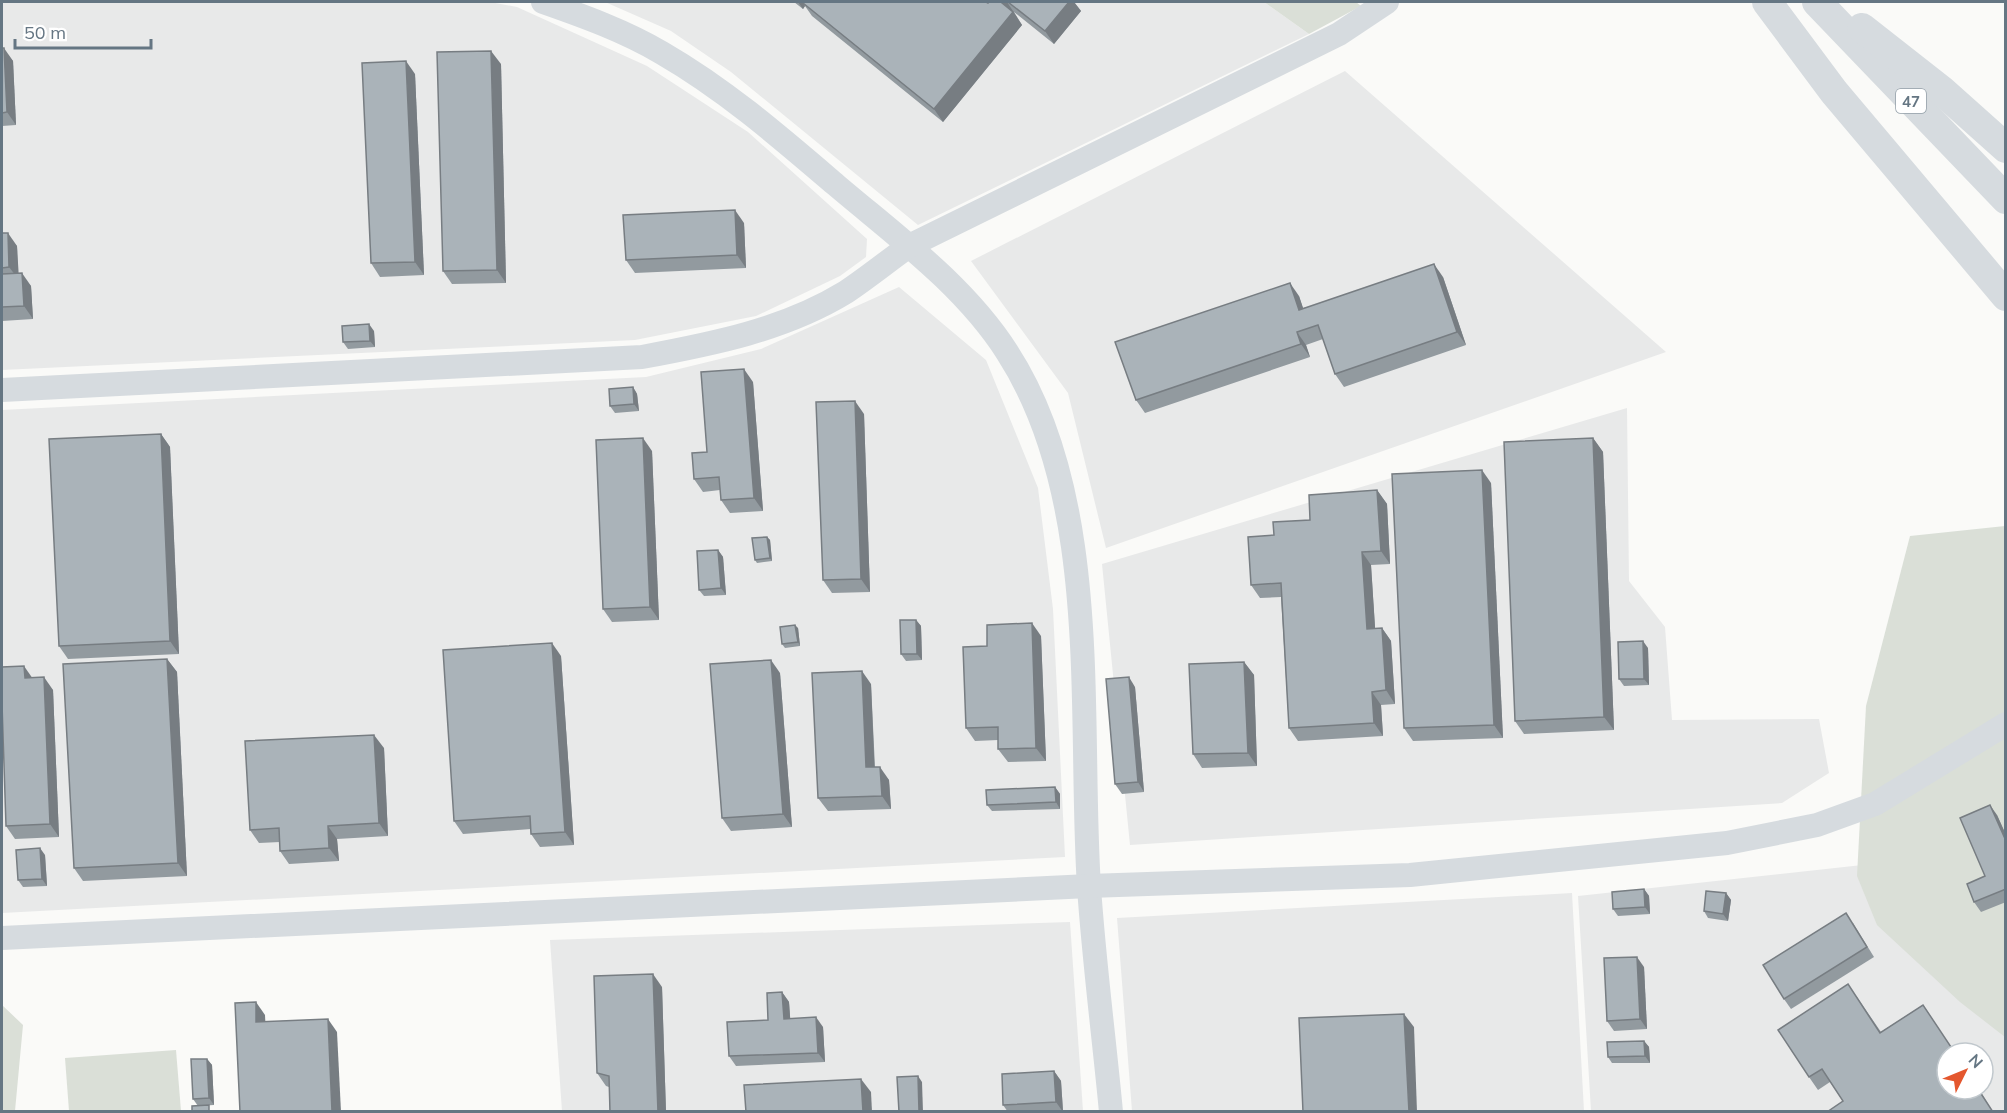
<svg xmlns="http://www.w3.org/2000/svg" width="2007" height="1113" font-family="Mulish,sans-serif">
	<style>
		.built { fill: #e8e9e9; fill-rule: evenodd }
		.green { fill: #dadfd7 }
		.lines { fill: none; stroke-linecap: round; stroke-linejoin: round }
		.secondary { stroke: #d6dbdf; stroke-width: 24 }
		.highway { stroke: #d6dbdf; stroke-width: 30 }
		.wall { fill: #929a9f }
		.shaded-wall { fill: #777d82 }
		.building { fill: #aab3b9; stroke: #777d82; stroke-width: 1.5 }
		.labels { text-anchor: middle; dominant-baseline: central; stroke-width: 6; stroke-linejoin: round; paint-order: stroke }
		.shield { fill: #fff; stroke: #939fa8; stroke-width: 1.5 }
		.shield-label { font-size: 15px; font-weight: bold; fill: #657683 }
	</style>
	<rect width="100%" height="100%" fill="#fafaf8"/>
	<g class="built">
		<polygon points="2,2 490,2 517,7 647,66 748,132 867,239 866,257 840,276 756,316 635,340 2,370"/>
		<polygon points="605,2 1264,2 1309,34 918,225 731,72 671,31"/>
		<polygon points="1345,71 1666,352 1106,548 1068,393 971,261"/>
		<polygon points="899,287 986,360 1038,488 1053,609 1065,857 2,913 2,410 646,377 761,349"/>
		<polygon points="1627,408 1629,581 1665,627 1672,720 1819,719 1829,773 1782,803 1130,845 1102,564"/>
		<path d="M1908,860l97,146v105h-414l-13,-215zM1947,1053h36v36h-36z"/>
		<polygon points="1572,893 1584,1111 1132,1111 1117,918"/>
		<polygon points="1070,922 1083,1111 562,1111 550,940"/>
	</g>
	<g class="green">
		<polygon points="1264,2 1356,2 1361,6 1309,34"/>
		<polygon points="2005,526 2005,1037 1960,1002 1877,925 1857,876 1866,706 1910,536"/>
		<polygon points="2,1005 23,1025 15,1111 2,1111"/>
		<polygon points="176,1050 181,1111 69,1111 65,1058"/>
	</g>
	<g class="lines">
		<g class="secondary">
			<path d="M543,2c40,14 82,29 119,51 64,37 119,85 174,132 60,51 128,100 171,167 96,148 71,365 82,535 5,75 15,150 22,225"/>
			<path d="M2,390l640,-33c70,-13 142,-27 204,-65 21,-14 42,-31 63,-46l430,-212 48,-32"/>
			<polyline points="2,938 1089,886 1410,875 1727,843 1817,825 1875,804 2006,724"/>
		</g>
		<g class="highway">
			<polyline points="1767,2 1834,92 2006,296"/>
			<polyline points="1817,2 2006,199"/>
			<polyline points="1862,28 1941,90 2006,148"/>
		</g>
	</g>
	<g class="wall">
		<polygon points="794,2 986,2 988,3 989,2 1074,2 1081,11 1054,44 1014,12 1022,25 943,122 812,16 805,6 803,9"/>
		<polygon points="2,48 13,61 16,125 2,126"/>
		<polygon points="501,64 506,283 452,284 443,271"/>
		<polygon points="415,74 424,275 380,277 371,263"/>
		<polygon points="744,223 746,268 635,273 626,260"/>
		<polygon points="2,233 17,246 18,273 31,286 33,319 2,321"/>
		<polygon points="1443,277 1466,345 1344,387 1335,374 1323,339 1306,345 1310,357 1145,413 1136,400 1299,296 1303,308"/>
		<polygon points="374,331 375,347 348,349 343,342"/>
		<polygon points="753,382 763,511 730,513 721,500 720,490 703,492 694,479 707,452"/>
		<polygon points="633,387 637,394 639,411 615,413 610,406"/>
		<polygon points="864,414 870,592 832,593 823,580"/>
		<polygon points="161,434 170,447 179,654 68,659 59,646"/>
		<polygon points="1593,438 1603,452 1614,730 1524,734 1515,721"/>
		<polygon points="652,451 659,620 612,622 603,609"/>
		<polygon points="1491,483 1503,738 1413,741 1404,728"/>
		<polygon points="1377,490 1387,504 1390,564 1371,565 1375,628 1382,628 1391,641 1395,704 1381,705 1383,736 1298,741 1289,728 1281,597 1260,598 1251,585 1274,535"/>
		<polygon points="767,537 770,540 772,561 757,563 755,560"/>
		<polygon points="718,550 723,557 726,595 704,596 699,590"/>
		<polygon points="916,620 921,626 922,660 906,661 901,654"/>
		<polygon points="798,628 800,646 785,648 782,644"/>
		<polygon points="1041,636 1046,761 1008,762 998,749 998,740 975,741 966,728 987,646"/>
		<polygon points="1648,648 1649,685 1624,686 1619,679"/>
		<polygon points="561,656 574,845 540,847 531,834 531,829 463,834 454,821"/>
		<polygon points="167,659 177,672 187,876 83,881 74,868"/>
		<polygon points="1244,662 1254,675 1257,766 1202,768 1193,754"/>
		<polygon points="780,673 792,827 731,831 722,818"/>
		<polygon points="32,677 53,690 59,837 15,839 6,826"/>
		<polygon points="871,684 875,767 889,780 891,809 828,811 818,798"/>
		<polygon points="1135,687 1144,792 1122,794 1115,784"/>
		<polygon points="384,748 388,836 337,839 339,861 289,864 280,851 280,842 259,843 250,830"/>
		<polygon points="1055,787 1060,794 1060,809 992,811 987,805"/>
		<polygon points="1997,815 2006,835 2006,902 1981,912 1974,902 1985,876"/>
		<polygon points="45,855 47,886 23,887 18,880"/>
		<polygon points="1644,889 1649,896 1650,914 1618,916 1613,909"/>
		<polygon points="1726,893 1731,900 1728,921 1708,918 1704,911"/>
		<polygon points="1853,923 1874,957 1791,1009 1784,999"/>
		<polygon points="1644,967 1647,1029 1614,1031 1607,1021"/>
		<polygon points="662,987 666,1112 610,1112 609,1087 606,1086 597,1073"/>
		<polygon points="782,992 789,1002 790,1018 823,1027 825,1062 736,1066 729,1056 768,1020"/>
		<polygon points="1857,997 1881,1032 1923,1005 1932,1018 1947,1089 1979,1089 1993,1112 1843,1101 1830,1082 1818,1090 1809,1077"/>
		<polygon points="1644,1041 1649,1047 1650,1063 1612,1063 1608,1057"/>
		<polygon points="207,1059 212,1065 214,1105 198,1106 193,1099"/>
		<polygon points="1054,1071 1061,1081 1063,1112 1008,1112 1003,1105"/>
	</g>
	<g class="shaded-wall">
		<polygon points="798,2 809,2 803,3 805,6 803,9"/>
		<polygon points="1003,2 1007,2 1022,25 943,122 934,109"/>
		<polygon points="1069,2 1074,2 1081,11 1054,44 1045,31"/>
		<polygon points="4,48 13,61 16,125 7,112"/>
		<polygon points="491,51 501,64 506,283 497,270"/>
		<polygon points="406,61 415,74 424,275 415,262"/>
		<polygon points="735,210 744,223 746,268 737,255"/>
		<polygon points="8,233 17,246 19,280 9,267"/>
		<polygon points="1434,264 1443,277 1466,345 1457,332"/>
		<polygon points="22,273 31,286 33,319 24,306"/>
		<polygon points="1290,283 1299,296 1308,323 1299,310"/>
		<polygon points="369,324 374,331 375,347 370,341"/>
		<polygon points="1297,332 1306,345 1310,357 1301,344"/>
		<polygon points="744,369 753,382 763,511 754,498"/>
		<polygon points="633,387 637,394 639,411 634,404"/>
		<polygon points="855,401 864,414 870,592 861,579"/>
		<polygon points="161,434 170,447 179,654 170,641"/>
		<polygon points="643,438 652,451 659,620 650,607"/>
		<polygon points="1593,438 1603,452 1614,730 1604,717"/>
		<polygon points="1482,470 1491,483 1503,738 1494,725"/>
		<polygon points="1377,490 1387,504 1390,564 1381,551"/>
		<polygon points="767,537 770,540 772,561 770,558"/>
		<polygon points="718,550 723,557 726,595 721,588"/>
		<polygon points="1362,552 1371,565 1376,642 1367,629"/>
		<polygon points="916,620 921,626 922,660 917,654"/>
		<polygon points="1032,623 1041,636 1046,761 1036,748"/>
		<polygon points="795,625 798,628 800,646 798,642"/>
		<polygon points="1382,628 1391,641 1395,704 1386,690"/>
		<polygon points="1643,641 1648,648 1649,685 1644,679"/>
		<polygon points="552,643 561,656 574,845 565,832"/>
		<polygon points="167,659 177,672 187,876 178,863"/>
		<polygon points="771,660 780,673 792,827 783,814"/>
		<polygon points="1244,662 1254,675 1257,766 1248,753"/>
		<polygon points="24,666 33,679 25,678"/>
		<polygon points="862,671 871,684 875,780 866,767"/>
		<polygon points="44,677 53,690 59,837 50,824"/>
		<polygon points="1129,677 1135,687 1144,792 1138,782"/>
		<polygon points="1372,692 1381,705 1383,736 1374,723"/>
		<polygon points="374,735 384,748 388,836 379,823"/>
		<polygon points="880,767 889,780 891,809 882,796"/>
		<polygon points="1055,787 1060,794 1060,809 1056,802"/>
		<polygon points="1990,805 1997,815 2006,835 2006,841"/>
		<polygon points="328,826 337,839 339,861 329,848"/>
		<polygon points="40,848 45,855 47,886 42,879"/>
		<polygon points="1644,889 1649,896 1650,914 1645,907"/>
		<polygon points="1726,893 1731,900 1728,921 1723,914"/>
		<polygon points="1637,957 1644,967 1647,1029 1640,1019"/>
		<polygon points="653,974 662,987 666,1112 658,1112"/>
		<polygon points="782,992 789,1002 791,1029 784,1019"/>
		<polygon points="256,1002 265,1015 266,1035 256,1022"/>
		<polygon points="1404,1014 1414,1027 1417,1112 1409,1112"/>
		<polygon points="816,1017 823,1027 825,1062 818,1053"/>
		<polygon points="328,1019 337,1032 341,1112 332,1112"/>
		<polygon points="1644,1041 1649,1047 1650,1063 1645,1056"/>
		<polygon points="207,1059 212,1065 214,1105 209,1098"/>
		<polygon points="1054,1071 1061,1081 1063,1112 1056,1102"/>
		<polygon points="918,1076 922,1082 923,1112 919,1112"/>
		<polygon points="861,1079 871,1092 872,1112 863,1112"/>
	</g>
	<g class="building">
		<polygon points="804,2 986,2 988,3 989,2 1003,2 1002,3 1013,12 934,109 803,3"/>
		<polygon points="1008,2 1069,2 1045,31"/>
		<polygon points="2,48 4,48 7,112 2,113"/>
		<polygon points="491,51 497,270 443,271 437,52"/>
		<polygon points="406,61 415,262 371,263 362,63"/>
		<polygon points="735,210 737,255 626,260 623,215"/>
		<polygon points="2,233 8,233 9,267 2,268"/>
		<polygon points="1434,264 1457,332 1335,374 1318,325 1297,332 1301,344 1136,400 1115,342 1290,283 1299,310"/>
		<polygon points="22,273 24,306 2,307 2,274"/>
		<polygon points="369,324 370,341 343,342 342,326"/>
		<polygon points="744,369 754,498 721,500 719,477 694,479 692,453 707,452 701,372"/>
		<polygon points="633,387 634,404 610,406 609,389"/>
		<polygon points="855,401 861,579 823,580 816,402"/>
		<polygon points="161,434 170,641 59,646 49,439"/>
		<polygon points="643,438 650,607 603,609 596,440"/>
		<polygon points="1593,438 1604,717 1515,721 1504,442"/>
		<polygon points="1482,470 1494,725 1404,728 1392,474"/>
		<polygon points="1377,490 1381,551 1362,552 1367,629 1382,628 1386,690 1372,692 1374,723 1289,728 1281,583 1251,585 1248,537 1274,535 1273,522 1310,520 1309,495"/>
		<polygon points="767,537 770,558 755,560 752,538"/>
		<polygon points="718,550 721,588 699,590 697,551"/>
		<polygon points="900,620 916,620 917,654 901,654"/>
		<polygon points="1032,623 1036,748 998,749 998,727 966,728 963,647 987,646 987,625"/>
		<polygon points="795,625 798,642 782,644 780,627"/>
		<polygon points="1643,641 1644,679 1619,679 1618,642"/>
		<polygon points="552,643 565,832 531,834 530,816 454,821 443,650"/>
		<polygon points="167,659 178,863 74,868 63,664"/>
		<polygon points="771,660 783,814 722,818 710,664"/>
		<polygon points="1244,662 1248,753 1193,754 1189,664"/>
		<polygon points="24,666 25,678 44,677 50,824 6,826 2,704 2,667"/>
		<polygon points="862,671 866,767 880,767 882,796 818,798 812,673"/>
		<polygon points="1129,677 1138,782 1115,784 1106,679"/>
		<polygon points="374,735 379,823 328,826 329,848 280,851 279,828 250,830 245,741"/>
		<polygon points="1055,787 1056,802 987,805 986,790"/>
		<polygon points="1990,805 2006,841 2006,889 1974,902 1967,884 1985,876 1960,818"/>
		<polygon points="40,848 42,879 18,880 16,850"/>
		<polygon points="1644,889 1645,907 1613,909 1612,892"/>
		<polygon points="1706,891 1726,893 1723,914 1704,911"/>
		<polygon points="1846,913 1867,947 1784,999 1763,965"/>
		<polygon points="1637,957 1640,1019 1607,1021 1604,958"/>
		<polygon points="653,974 658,1112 610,1112 609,1076 597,1073 594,976"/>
		<polygon points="1848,984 1880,1033 1923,1005 1955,1053 1947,1053 1947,1089 1978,1089 1993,1112 1827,1112 1843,1101 1822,1069 1809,1077 1778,1030"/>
		<polygon points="782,992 784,1019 816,1017 818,1053 729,1056 727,1022 768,1020 767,993"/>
		<polygon points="256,1002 256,1022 328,1019 332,1112 240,1112 235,1003"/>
		<polygon points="1404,1014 1409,1112 1303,1112 1299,1018"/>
		<polygon points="1644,1041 1645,1056 1608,1057 1607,1042"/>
		<polygon points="191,1059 207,1059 209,1098 193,1099"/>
		<polygon points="1054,1071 1056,1102 1003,1105 1002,1074"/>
		<polygon points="918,1076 919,1112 899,1112 897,1077"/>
		<polygon points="861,1079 863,1112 746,1112 744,1085"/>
		<polygon points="209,1105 209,1112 192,1112 192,1106"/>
	</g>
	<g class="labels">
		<rect class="shield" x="1896" y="89" width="30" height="24" rx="4.5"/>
		<g class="shield-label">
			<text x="1911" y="101">47</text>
		</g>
	</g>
	<rect width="2007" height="1113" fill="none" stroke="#657683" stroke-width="6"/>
	<g transform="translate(1965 1071) rotate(47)"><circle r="28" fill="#ffffff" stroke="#c1c8cd" stroke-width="1.5"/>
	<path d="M0-4.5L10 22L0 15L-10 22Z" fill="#e4572e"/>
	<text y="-9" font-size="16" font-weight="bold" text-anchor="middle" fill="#657683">N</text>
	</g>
	<path d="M15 39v9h136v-9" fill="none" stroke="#657683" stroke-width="3"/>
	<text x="24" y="39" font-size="18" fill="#657683" stroke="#ffffff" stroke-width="4.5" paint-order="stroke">50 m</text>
</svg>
